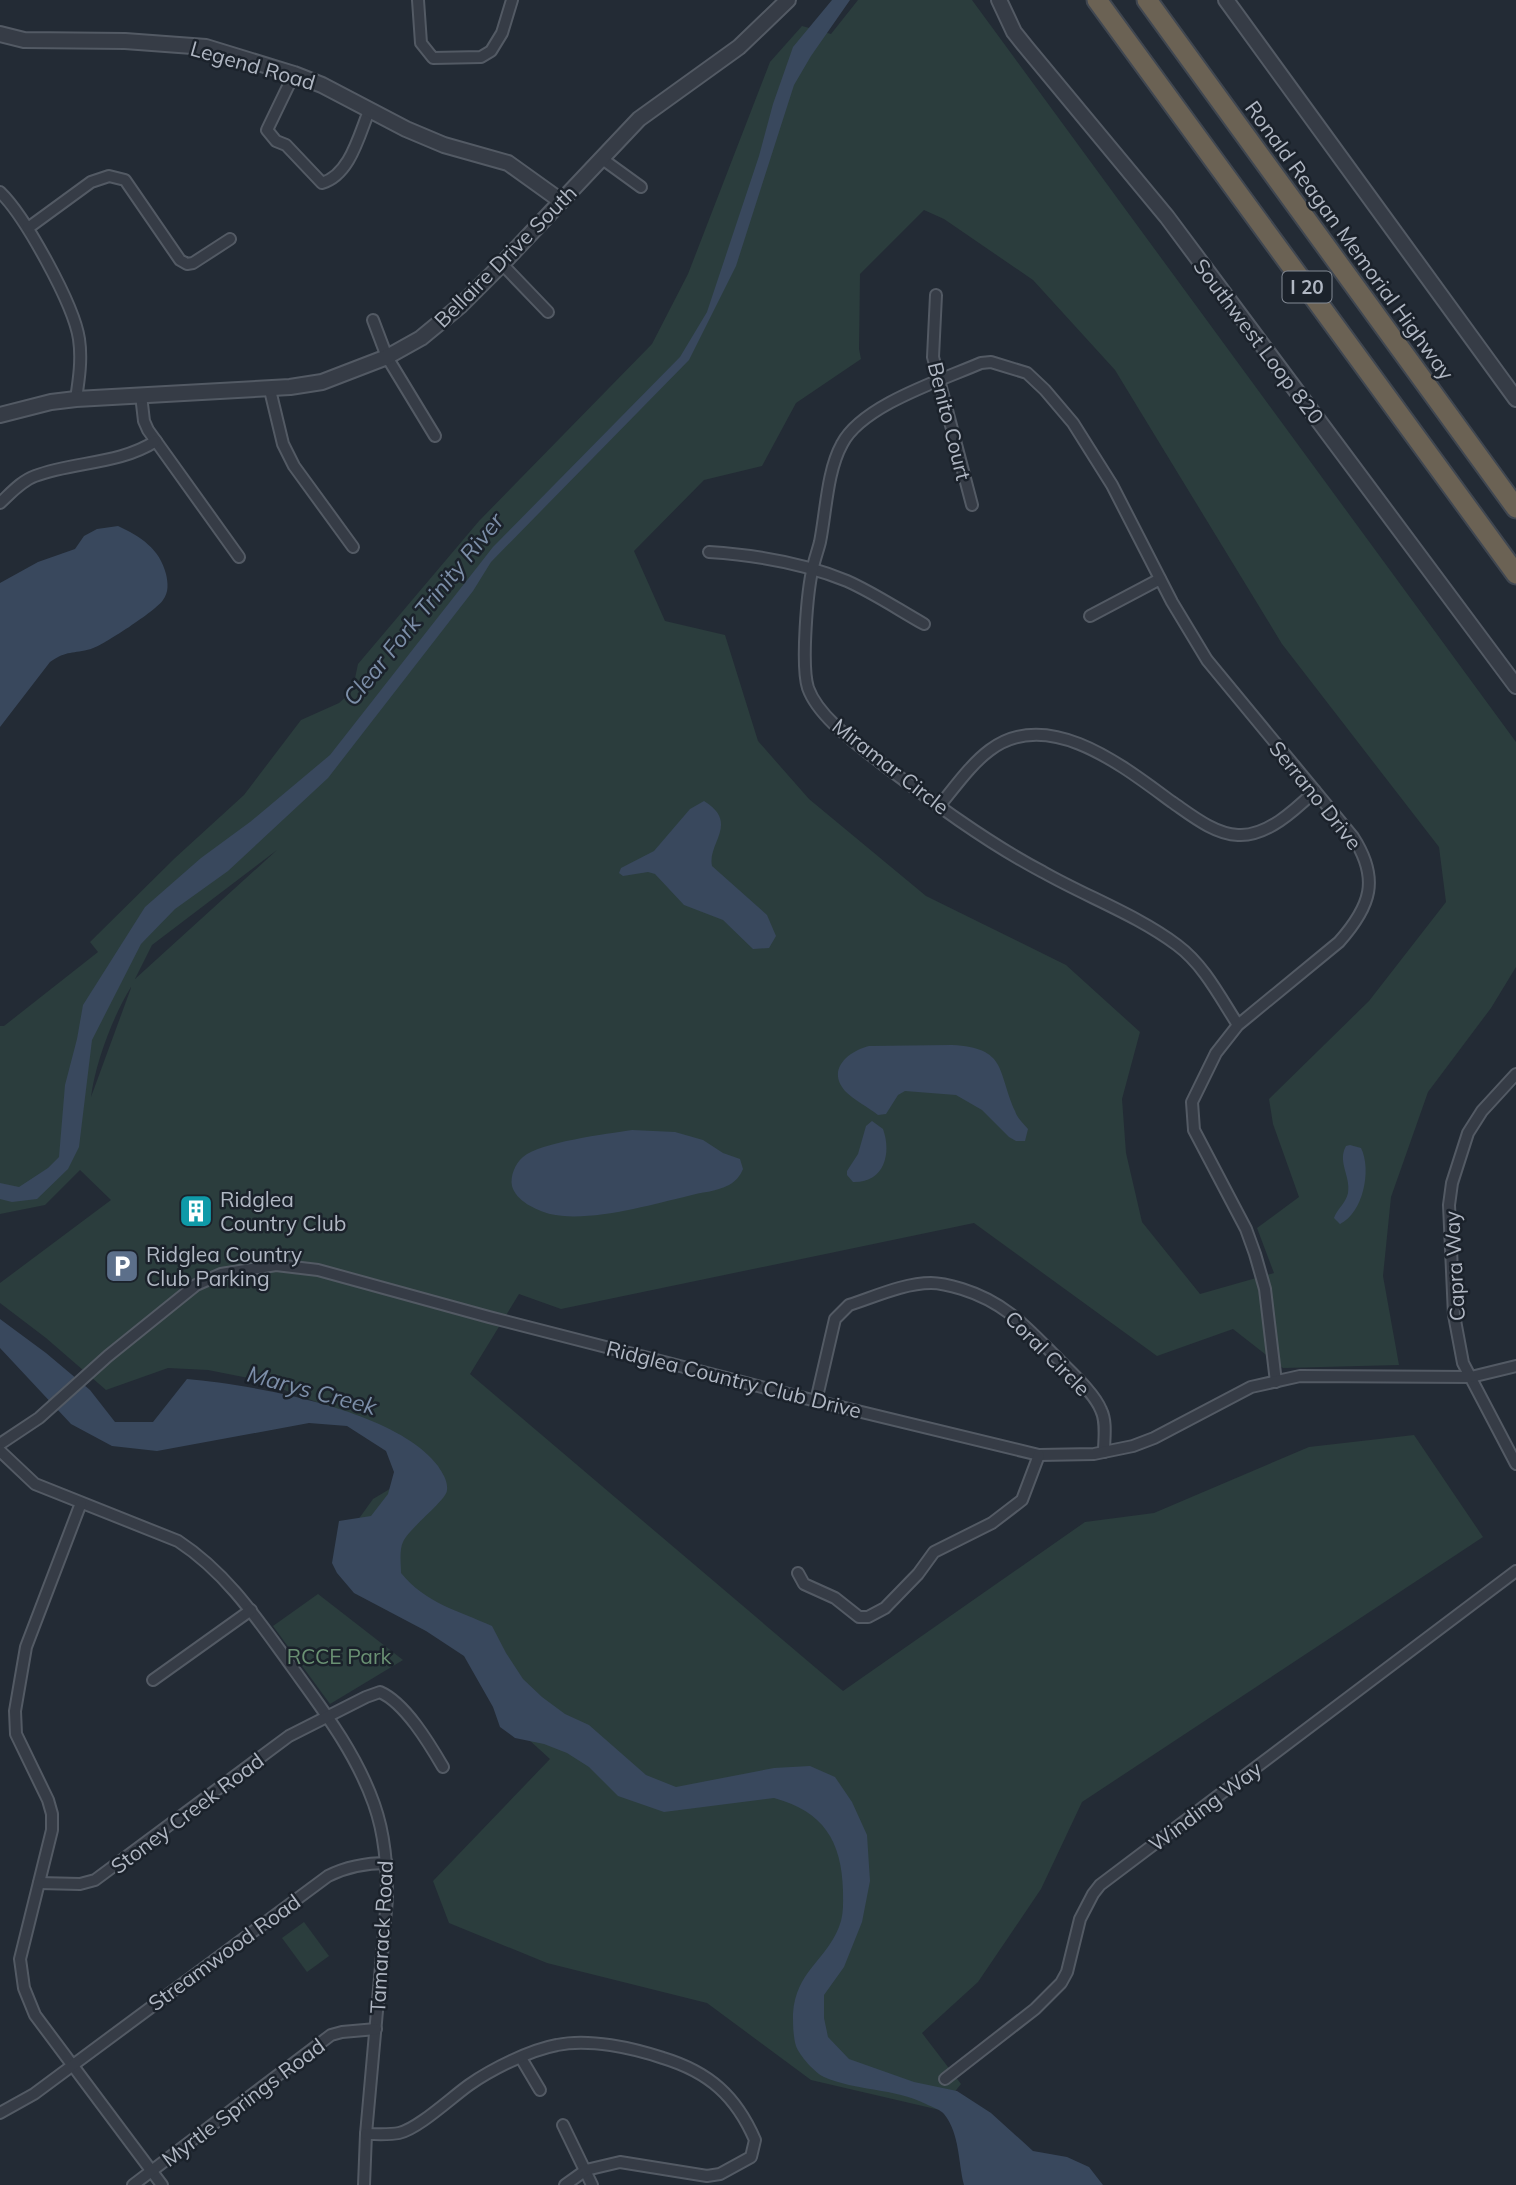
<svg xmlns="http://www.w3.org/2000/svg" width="1516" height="2185" font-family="Mulish,sans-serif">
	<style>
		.green { fill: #2b3d3d; fill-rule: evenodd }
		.water { fill: #39485d }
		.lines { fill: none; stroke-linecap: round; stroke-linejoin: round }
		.minor-casing { stroke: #535a64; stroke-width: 14 }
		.tertiary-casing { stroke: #535a64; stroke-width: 18 }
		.motorway-casing { stroke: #404751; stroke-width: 23 }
		.minor { stroke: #363c46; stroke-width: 10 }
		.tertiary { stroke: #363c46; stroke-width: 14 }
		.motorway { stroke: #6b6254; stroke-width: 19 }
		.labels { text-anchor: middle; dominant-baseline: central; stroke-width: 5; stroke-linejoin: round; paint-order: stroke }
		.shield { fill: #1b222b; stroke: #838a95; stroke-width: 2 }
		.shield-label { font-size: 19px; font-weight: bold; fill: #b0b7c3 }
		.street-label { font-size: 21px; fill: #b0b7c3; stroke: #1b222b }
		.poi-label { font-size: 21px; fill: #b0b7c3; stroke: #1b222b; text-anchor: start }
		.park-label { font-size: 21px; fill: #6a9173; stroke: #1b222b }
		.water-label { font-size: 23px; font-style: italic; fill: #7c8ea8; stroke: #1b222b }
	</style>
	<rect width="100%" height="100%" fill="#232b35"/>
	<g class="green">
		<path d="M858,0h114l544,742v225l-25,41 -63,84 -37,105 -8,79 16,89 -116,3 -50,-39 -76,27 -183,-133 -413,86 -42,-15 -49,80 373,317 242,-169 69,-9 155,-66 105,-12 69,102 -401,265 -41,87 -63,93 -56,51 39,51 -21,26 -129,-30 -104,-77 -160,-40 -98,-40 -16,-42 117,-122 -57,-52 3,-12 -77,-97 -69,-67 23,-32 25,-15 -13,-56 -127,-48 -50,-10 -40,-2 -62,22 -60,-52 -46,-35v-20l111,-83 -31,-30 -35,35 -45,9v-188h4l94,-74 -8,-10 85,-84 69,-63 57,-75 38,-17 9,-8 6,-12 4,-19 121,-143 173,-177 36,-70 82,-212 32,-36 29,8zM924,210l20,9 89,61 82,90 167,274 157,203 7,55 -77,99 -100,98 4,25 26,73 -42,31 17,45 -74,21 -58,-72 -16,-69 -4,-54 18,-67 -74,-67 -140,-69 -117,-97 -51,-58 -33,-106 -60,-14 -31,-70 70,-71 58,-14 34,-63 65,-44 -2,-10 1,-75zM277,850l-142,129 17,-34zM131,987v1l-40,109c4,-33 22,-81 40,-110z"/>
		<polygon points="318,1594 403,1660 330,1704 273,1626"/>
		<polygon points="304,1922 329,1956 307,1972 282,1938"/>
	</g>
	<g class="water">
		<polygon points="832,0 850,0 811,56 794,85 736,266 689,360 491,562 473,591 328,778 228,871 175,909 141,944 92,1040 79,1147 68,1169 37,1199 12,1202 0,1199 0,1183 19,1187 48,1168 59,1157 65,1085 77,1039 83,1005 145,907 201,858 250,822 330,755 493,547 680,357 707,312 759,156 773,104 793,47"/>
		<path d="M118,526c22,10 42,23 48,48 2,9 3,18 -3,26 -6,10 -61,46 -72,49 -18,5 -24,1 -41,13l-50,65v-144l38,-21 37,-13 9,-13 13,-7z"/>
		<path d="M704,801c36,22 3,42 8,65l55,49 9,21 -7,12 -16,1 -30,-29 -39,-15 -29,-31 -7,-2 -25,4 -4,-3 2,-5 33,-17 36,-42z"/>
		<path d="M952,1045c55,3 45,25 63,66 2,7 8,12 13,18l-3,12h-9l-7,-4 -27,-27 -26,-15 -51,-4 -7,4 -12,19 -8,1c-10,-8 -24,-15 -33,-24 -19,-22 4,-40 24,-45z"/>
		<path d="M872,1121l11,8c9,25 1,54 -30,53l-6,-7v-4l11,-17 8,-28z"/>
		<path d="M632,1130l43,2 28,8 20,13 17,6 3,10c-3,7 -7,12 -14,16 -13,7 -28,7 -41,11 -38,9 -100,27 -138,18 -14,-4 -34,-13 -38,-28 -2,-10 3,-22 11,-29 17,-15 84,-23 109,-27z"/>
		<path d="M1350,1145l11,3c11,22 2,65 -21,76l-6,-6c3,-9 12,-15 14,-25 3,-17 -11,-31 -2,-47z"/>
		<path d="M0,1319l46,34 44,37 25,32h38l34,-43c67,6 210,31 251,87 5,8 10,15 9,24 0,10 -37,37 -44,52 -4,8 -2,22 -2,31 24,30 58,38 91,53l14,27 17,26 19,18 23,17 24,11 57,50 30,12 98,-19 36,-2 25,11 17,25 15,33 3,46 -8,41 -18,45 -20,28v23l4,19 21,22 65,23 43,9 34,22 42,38 34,6 22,10 14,18h-139c-6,-23 -4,-51 -20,-71 -3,-4 -12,-7 -18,-10 -32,-16 -70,-13 -102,-27 -9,-4 -25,-22 -28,-31 -3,-10 -3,-22 -3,-32 3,-43 32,-52 46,-87 5,-12 4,-24 4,-36 -1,-50 -20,-80 -69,-93l-110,14 -46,-16 -29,-29 -22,-14 -23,-9 -29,-6 -15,-11 -7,-20 -29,-51 -38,-25 -72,-38 -17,-20 -5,-10 7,-42 32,-5 17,-22 6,-22 -8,-21 -39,-25 -38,-3 -152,28 -45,-5 -41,-22 -71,-76z"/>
	</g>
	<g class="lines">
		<g class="minor-casing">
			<g id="minor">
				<polyline points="418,0 421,43 433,58 481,57 491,51 502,33 512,0"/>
				<path d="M294,74l-27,56 9,11 10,4 36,38c28,-8 37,-48 47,-72"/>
				<polyline points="601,158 641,187"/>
				<path d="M0,192c25,24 74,113 79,147 3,20 0,40 -3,60"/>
				<polyline points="28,228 91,182 109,176 125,180 180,260 187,264 193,263 230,239"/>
				<polyline points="502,264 548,312"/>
				<polyline points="936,295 933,357 972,505"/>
				<polyline points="373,320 387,357 435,436"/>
				<polyline points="270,390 283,444 294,466 353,547"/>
				<polyline points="141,395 144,421 148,430 239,557"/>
				<path d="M0,503c10,-9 21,-22 35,-27 40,-15 83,-11 121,-35"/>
				<path d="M709,552c46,3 95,11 138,29 27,12 52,29 77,43"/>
				<polyline points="1090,616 1160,579"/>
				<path d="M940,805c15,-18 31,-41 50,-55 59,-44 134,17 182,52 19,13 42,32 66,33 29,2 58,-26 77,-44"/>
				<path d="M1238,1025c-18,-28 -34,-60 -61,-80 -40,-30 -90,-48 -134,-73 -59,-31 -113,-72 -166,-112 -23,-18 -59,-44 -69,-72 -7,-22 -1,-97 5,-121 2,-9 5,-17 7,-25 6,-30 7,-71 22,-98 20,-39 100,-64 139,-81l10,-1 36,11 18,17 28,33 39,62 60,117 35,58 146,177c27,42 18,69 -14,105l-101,83 -22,28 -24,49 2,28 52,99 9,25 10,35 11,93"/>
				<polyline points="1516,1074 1482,1111 1468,1133 1452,1183 1449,1205 1454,1315 1463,1363 1516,1464"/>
				<path d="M816,1401l19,-82 14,-14c25,-8 55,-22 82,-22 11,0 21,3 31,6 45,14 66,40 98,72 12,12 35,33 41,49 6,12 3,29 3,42"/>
				<polyline points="0,1444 39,1418 108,1356 196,1285 221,1274 276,1265 318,1270 489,1317 816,1401 1039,1455 1094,1454 1133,1446 1154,1438 1251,1387 1300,1376 1471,1377 1516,1366"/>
				<path d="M0,1451l35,33 143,57c49,32 80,79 114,126 31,43 64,86 82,137 11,31 13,62 13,95l-21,235 -2,51"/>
				<polyline points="81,1503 26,1647 15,1711 16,1734 48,1800 52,1814 52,1830 20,1959 24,1988 35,2015 162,2185"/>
				<polyline points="798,1573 804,1584 835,1598 859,1617 868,1617 885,1608 918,1574 934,1552 992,1523 1022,1500 1039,1455"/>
				<polyline points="153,1680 251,1610"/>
				<path d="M39,1883l41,1 15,-4 194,-144 77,-39 14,-5c25,11 49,51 63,75"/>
				<polyline points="521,2058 540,2090"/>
				<polyline points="945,2079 1035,2009 1061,1983 1067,1972 1080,1919 1093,1894 1100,1885 1516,1571"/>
				<path d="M0,2113l34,-19 294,-218c20,-10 38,-13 59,-13"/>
				<polyline points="563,2125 592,2185"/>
				<path d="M366,2134c11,0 23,1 33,-1 19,-4 53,-36 70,-48 23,-16 61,-35 88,-40 32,-7 76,3 106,13 46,14 73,38 92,82l-4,17 -31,17 -13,2 -87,-14 -34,8 -21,15"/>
				<polyline points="133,2185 331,2035 342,2032 376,2029"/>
			</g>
		</g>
		<g class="tertiary-casing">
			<g id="tertiary">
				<polyline points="999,0 1014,32 1026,47 1167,217 1516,686"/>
				<polyline points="1226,0 1516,399"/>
				<polyline points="0,34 24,40 125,41 206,47 294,74 322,85 406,129 444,145 508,163 561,201"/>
				<polyline points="0,415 51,402 76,399 290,387 322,382 387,357 421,338 461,305 502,264 639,119 739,47 788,0"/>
			</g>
		</g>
		<g class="motorway-casing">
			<g id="motorway">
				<polyline points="1097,0 1516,574"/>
				<polyline points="1147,0 1516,508"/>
			</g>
		</g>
		<use href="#minor" class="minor"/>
		<use href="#tertiary" class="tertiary"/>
		<use href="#motorway" class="motorway"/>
	</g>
	<defs>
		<g id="building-square" transform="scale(1.75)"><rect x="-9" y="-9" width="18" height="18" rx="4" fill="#0f9aa8" stroke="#1b222b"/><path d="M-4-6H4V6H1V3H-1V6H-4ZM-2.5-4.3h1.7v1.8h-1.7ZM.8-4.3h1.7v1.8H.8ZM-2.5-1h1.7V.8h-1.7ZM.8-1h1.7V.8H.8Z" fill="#fff"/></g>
		<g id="parking-square" transform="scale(1.75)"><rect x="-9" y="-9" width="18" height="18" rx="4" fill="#5c6f8a" stroke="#1b222b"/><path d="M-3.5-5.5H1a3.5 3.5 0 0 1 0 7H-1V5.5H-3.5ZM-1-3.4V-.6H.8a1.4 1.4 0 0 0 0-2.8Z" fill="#fff"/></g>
	</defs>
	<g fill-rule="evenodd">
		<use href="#building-square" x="196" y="1211"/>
		<use href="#parking-square" x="122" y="1266"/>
	</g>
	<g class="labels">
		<rect class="shield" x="1282.5" y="271.5" width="49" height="31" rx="5"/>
		<g class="shield-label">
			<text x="1307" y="287">I 20</text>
		</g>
		<g class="street-label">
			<text transform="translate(253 65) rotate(16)">Legend Road</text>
			<text transform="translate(1350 240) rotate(54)">Ronald Reagan Memorial Highway</text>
			<text transform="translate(505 256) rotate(-45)">Bellaire Drive South</text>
			<text transform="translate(1259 341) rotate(53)">Southwest Loop 820</text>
			<text transform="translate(950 421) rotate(76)">Benito Court</text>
			<text transform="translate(891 766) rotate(38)">Miramar Circle</text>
			<text transform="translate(1316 795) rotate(51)">Serrano Drive</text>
			<text transform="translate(1454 1266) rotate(-93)">Capra Way</text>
			<text transform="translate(1048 1353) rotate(45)">Coral Circle</text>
			<text transform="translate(734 1379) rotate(14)">Ridglea Country Club Drive</text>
			<text transform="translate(1205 1806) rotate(-37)">Winding Way</text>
			<text transform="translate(187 1813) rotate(-37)">Stoney Creek Road</text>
			<text transform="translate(381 1937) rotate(-87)">Tamarack Road</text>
			<text transform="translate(224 1952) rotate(-36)">Streamwood Road</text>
			<text transform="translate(243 2102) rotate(-37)">Myrtle Springs Road</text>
		</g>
		<g class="poi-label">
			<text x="220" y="1199">Ridglea<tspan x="220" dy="24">Country Club</tspan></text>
			<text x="146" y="1254">Ridglea Country<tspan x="146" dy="24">Club Parking</tspan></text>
		</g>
		<g class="park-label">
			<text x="339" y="1656">RCCE Park</text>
		</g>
		<g class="water-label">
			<text transform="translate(423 609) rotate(-51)">Clear Fork Trinity River</text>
			<text transform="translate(312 1390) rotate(15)">Marys Creek</text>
		</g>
	</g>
</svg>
